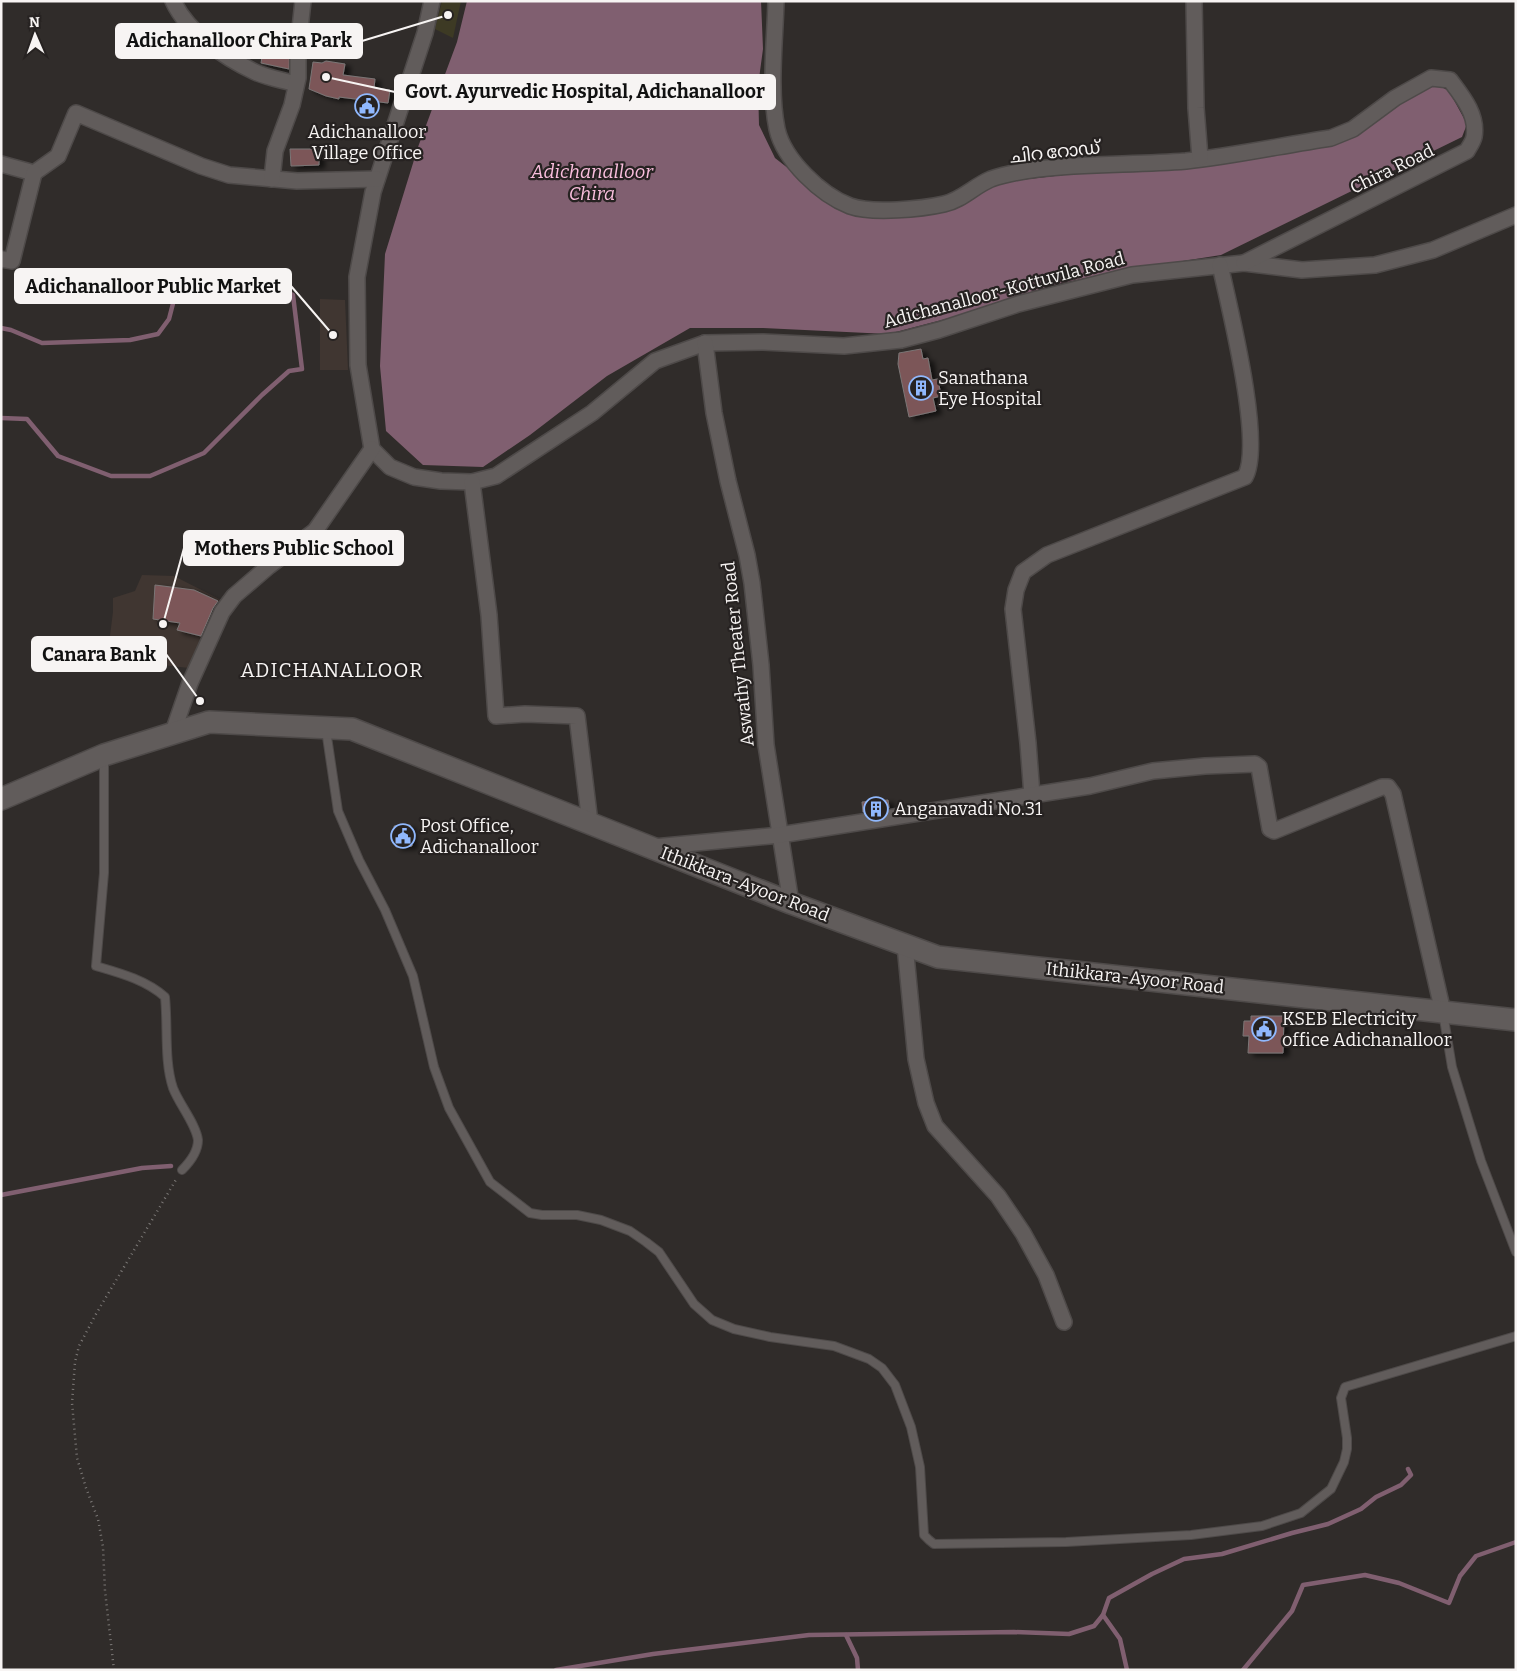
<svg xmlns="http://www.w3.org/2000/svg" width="1517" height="1671" font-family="Bitter,'Noto Sans Malayalam',serif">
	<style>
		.built { fill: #403631 }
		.green { fill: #3d3a24 }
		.water { fill: #805f70 }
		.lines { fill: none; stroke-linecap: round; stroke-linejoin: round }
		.stream { stroke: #805f70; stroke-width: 4.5 }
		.building { fill: #7b5658; stroke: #7b7676; filter: url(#shadow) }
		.service-casing { stroke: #4e4a49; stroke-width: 10 }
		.minor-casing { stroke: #4e4a49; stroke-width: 18 }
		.secondary-casing { stroke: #4e4a49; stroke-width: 24 }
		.path { stroke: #7c7977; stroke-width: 2.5; stroke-dasharray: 1 4; stroke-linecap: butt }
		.service { stroke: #615c5b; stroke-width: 8 }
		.minor { stroke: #615c5b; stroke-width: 15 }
		.secondary { stroke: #615c5b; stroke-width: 21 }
		.labels { text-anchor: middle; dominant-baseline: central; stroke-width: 4.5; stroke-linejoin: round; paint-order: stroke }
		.poi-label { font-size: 18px; fill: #f7f4f3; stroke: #262221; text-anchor: start }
		.street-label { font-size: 18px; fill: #f7f4f3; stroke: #262221 }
		.water-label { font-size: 19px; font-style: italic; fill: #fabedd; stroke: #262221 }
		.quarter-label { font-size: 20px; letter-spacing: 1px; fill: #f7f4f3; stroke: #262221 }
		.leader { fill: none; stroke: #f7f4f3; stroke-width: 2 }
		.callout-dot { fill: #f7f4f3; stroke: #262221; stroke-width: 2 }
		.callout { fill: #f7f4f3; stroke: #f7f4f3; stroke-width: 2 }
		.callout-label { font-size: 19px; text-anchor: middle; font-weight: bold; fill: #111 }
	</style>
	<defs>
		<filter id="shadow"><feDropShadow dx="5.5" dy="3" stdDeviation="2.5" flood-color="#0009"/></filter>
	</defs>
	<rect width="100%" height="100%" fill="#302c2a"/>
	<g class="built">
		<polygon points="320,299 345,300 348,370 320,370"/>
		<polygon points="142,575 174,576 225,602 189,668 110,659 110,636 113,612 113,598 135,591"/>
	</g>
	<polygon class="green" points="442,1 461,1 453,38 435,29"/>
	<polygon class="water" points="467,1 761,1 763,49 758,86 759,125 775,158 826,198 867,215 949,208 1003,182 1334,144 1432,82 1449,91 1467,124 1462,137 1221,255 1119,271 1052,285 957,316 888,334 763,328 690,328 607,376 530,435 483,467 423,465 386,431 380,366 385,254 418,147 457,42"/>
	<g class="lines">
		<g class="stream">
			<path d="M1,328l10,2 31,13 88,-3 28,-6 11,-15 8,-31 20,-16c36,-1 65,7 96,23l9,74 -13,2 -27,24 -58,58 -54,23h-39l-53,-20 -31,-37 -26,-1"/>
			<polyline points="1,1195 142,1168 171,1166"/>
			<polyline points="1103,1615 1120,1639 1127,1670"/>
			<polyline points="846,1635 857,1658 858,1670"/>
			<polyline points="556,1670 653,1654 809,1635 1014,1632 1069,1634 1094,1626 1103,1615 1109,1598 1152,1574 1184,1559 1222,1554 1292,1533 1328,1524 1361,1509 1376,1497 1401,1485 1411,1475 1408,1469"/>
			<polyline points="1243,1670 1292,1611 1303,1585 1365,1575 1399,1583 1449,1603 1460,1576 1476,1556 1516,1542"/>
		</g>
	</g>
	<g class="building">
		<polygon points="267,29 290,31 289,69 261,63"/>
		<polygon points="326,61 345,64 343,75 375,79 374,88 390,90 388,103 339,97 339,99 326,96 309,89 313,62 322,63"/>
		<polygon points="290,149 319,149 319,165 291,166"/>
		<polygon points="921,349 923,359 928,358 932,380 938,379 941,396 933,398 936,411 909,417 898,364 899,353"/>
		<polygon points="155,585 194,590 218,601 213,608 201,636 177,630 180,623 153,619"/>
		<polygon points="888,800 889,808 863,812 862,802"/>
		<polygon points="410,825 412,846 396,847 394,826"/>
		<polygon points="1251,1016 1284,1016 1283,1053 1248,1053 1249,1036 1243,1036 1244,1021 1251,1021"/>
	</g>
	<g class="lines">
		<g class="service-casing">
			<g id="service">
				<polyline points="326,730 338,811 359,860 385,910 413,976 434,1067 449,1108 490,1182 530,1213 542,1215 577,1215 601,1220 630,1231 646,1242 659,1252 694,1304 712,1320 734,1329 770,1337 834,1346 869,1359 882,1368 895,1385 911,1427 920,1467 924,1535 929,1540 934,1544 1066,1542 1191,1535 1262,1526 1301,1513 1331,1489 1344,1462 1347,1449 1347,1438 1341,1398 1345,1387 1516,1336"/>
				<path d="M104,757v116l-8,93c24,7 50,14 69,31 3,28 -1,65 8,91 6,16 23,36 25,52 0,11 -9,23 -16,30"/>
				<polyline points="1443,1013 1452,1067 1481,1161 1516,1252"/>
			</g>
		</g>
		<g class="minor-casing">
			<g id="minor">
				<path d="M173,1c15,32 51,56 82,71 13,6 28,8 41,12"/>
				<polyline points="432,1 425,33 373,192 357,277 358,365 372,449 390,467 414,477 441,481 472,482 496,476 592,413 655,361 705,343 763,342 844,346 901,340 939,330 1018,304 1132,275 1244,263 1302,270 1375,265 1433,250 1516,215"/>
				<path d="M776,1c-1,40 -7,89 1,128 7,31 44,66 73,77 22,8 72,3 94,-2 18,-4 30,-18 47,-25 14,-5 32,-8 47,-10 49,-6 99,-4 148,-8 47,-5 98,-16 145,-23l22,-9 42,-31 36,-20 19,2c12,16 28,35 24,57 -1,5 -5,10 -7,14l-223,112"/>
				<polyline points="1194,1 1196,108 1200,158"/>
				<polyline points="1,164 34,173 58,156 76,113 201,166 229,175 297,181 377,179"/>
				<polyline points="272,179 275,151 292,105 298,78 298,47 303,1"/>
				<polyline points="1,259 12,261 34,173"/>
				<polyline points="705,343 714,413 728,481 747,555 752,583 761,665 766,745 791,903"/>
				<polyline points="472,482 489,615 496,716 525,714 577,716 590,823"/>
				<polyline points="173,732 190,683 222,612 234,596 269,566 315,531 372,449"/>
				<path d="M1032,795l-4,-52 -15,-134 3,-19 7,-18 24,-17 198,-78c19,-33 -16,-171 -25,-212"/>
				<polyline points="654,847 780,835 1090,786 1153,771 1205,766 1255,764 1259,767 1270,829 1274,831 1382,787 1388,787 1393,794 1443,1012"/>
				<polyline points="905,945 916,1059 926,1103 935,1126 998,1196 1023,1233 1046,1275 1064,1322"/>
			</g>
		</g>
		<g class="secondary-casing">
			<polyline id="secondary" points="1,799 104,755 209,722 352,729 791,903 938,957 1516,1020"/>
		</g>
		<polyline class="path" points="114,1670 105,1591 103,1547 98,1519 86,1488 77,1458 72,1403 75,1362 79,1346 96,1314 177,1178"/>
		<use href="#service" class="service"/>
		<use href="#minor" class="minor"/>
		<use href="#secondary" class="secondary"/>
	</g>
	<defs>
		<g id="civic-ring" transform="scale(1.25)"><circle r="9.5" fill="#262221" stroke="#90b8fd" stroke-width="1.5"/><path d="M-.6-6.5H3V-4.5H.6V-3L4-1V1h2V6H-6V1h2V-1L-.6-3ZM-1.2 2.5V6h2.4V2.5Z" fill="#90b8fd"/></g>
		<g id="building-ring" transform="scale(1.25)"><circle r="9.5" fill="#262221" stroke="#90b8fd" stroke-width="1.5"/><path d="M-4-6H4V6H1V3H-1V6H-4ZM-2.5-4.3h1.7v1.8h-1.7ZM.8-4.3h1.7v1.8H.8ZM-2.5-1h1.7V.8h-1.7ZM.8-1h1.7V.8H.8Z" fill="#90b8fd"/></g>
	</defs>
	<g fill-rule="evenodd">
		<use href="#civic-ring" x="367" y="106"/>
		<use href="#building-ring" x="921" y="388"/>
		<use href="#building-ring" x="876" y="809"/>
		<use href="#civic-ring" x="403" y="836"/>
		<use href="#civic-ring" x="1264" y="1029"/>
	</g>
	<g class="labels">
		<g class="poi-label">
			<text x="367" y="132" text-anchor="middle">Adichanalloor<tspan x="367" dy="21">Village Office</tspan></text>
			<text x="938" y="378">Sanathana<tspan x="938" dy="21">Eye Hospital</tspan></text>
			<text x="894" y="809">Anganavadi No.31</text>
			<text x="420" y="826">Post Office,<tspan x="420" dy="21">Adichanalloor</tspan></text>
			<text x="1282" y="1019">KSEB Electricity<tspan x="1282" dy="21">office Adichanalloor</tspan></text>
		</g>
		<g class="street-label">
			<text transform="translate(1055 152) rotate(-6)">ചിറ റോഡ്</text>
			<text transform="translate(1392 169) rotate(-26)">Chira Road</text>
			<text transform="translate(1004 290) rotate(-15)">Adichanalloor-Kottuvila Road</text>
			<text transform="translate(738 654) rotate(-96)">Aswathy Theater Road</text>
			<text transform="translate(745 884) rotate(21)">Ithikkara-Ayoor Road</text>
			<text transform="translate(1135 978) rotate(6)">Ithikkara-Ayoor Road</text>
		</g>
		<g class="water-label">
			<text x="592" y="171">Adichanalloor<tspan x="592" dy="22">Chira</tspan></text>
		</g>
		<g class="quarter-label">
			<text x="332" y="670">ADICHANALLOOR</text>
		</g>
	</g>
	<path class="leader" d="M448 15L362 41M326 77L395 92M333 335L291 286M163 624L184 548M200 701L166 654"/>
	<g class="callout-dot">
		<circle cx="448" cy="15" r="5"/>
		<circle cx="326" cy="77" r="5"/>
		<circle cx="333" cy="335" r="5"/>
		<circle cx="163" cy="624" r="5"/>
		<circle cx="200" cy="701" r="5"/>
	</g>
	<g class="callout">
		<rect x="116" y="24" width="246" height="34" rx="5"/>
		<rect x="395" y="75" width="380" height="34" rx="5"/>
		<rect x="15" y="269" width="276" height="34" rx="5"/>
		<rect x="184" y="531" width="219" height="34" rx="5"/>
		<rect x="32" y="637" width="134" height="34" rx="5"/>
	</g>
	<g class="callout-label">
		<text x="239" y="47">Adichanalloor Chira Park</text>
		<text x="585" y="98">Govt. Ayurvedic Hospital, Adichanalloor</text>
		<text x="153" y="293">Adichanalloor Public Market</text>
		<text x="294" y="555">Mothers Public School</text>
		<text x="99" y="661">Canara Bank</text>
	</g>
	<rect width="1517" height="1671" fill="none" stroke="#f7f4f3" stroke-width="5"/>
	<g transform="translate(35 35) rotate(358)" stroke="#262221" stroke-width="4" paint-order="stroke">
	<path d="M0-4L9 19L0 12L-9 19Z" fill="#f7f4f3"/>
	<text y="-8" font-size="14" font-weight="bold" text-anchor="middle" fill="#f7f4f3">N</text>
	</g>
</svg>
